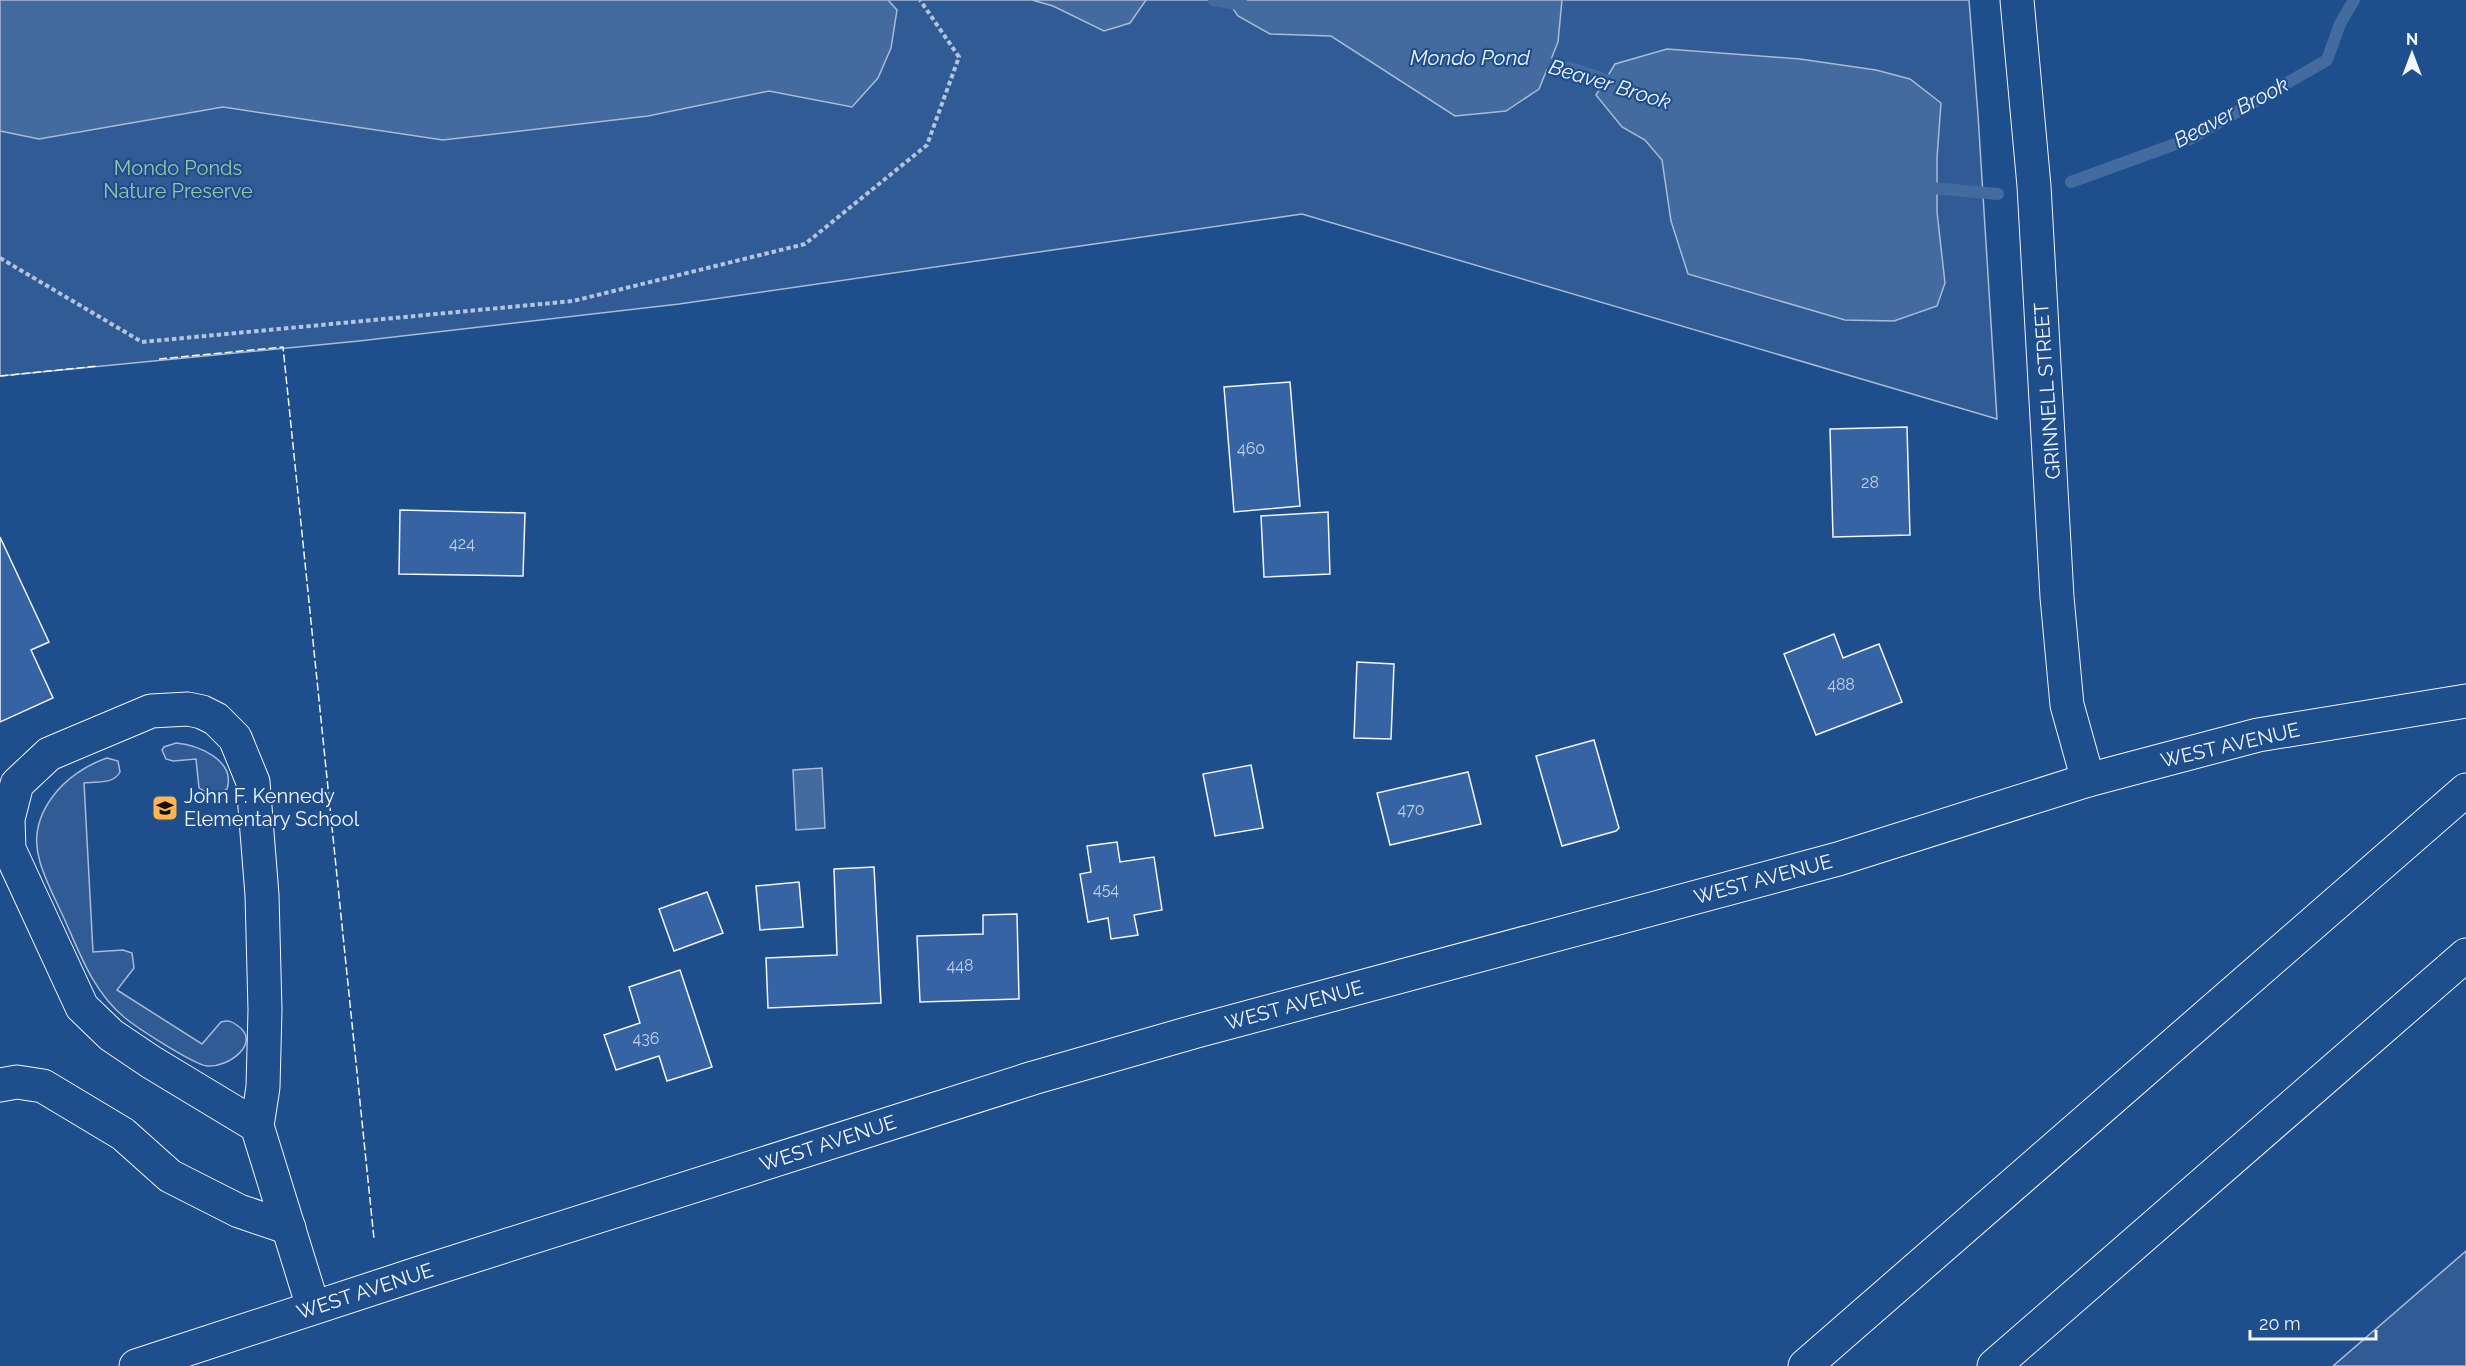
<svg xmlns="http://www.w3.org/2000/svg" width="2466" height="1366" font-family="Raleway,sans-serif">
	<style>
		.green { fill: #305b95; stroke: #a8bbd7; stroke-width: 1.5 }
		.water { fill: #446ba0; stroke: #a8bbd7; stroke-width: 1.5 }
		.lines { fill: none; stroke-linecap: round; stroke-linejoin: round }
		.stream { stroke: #446ba0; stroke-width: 12 }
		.building { fill: #3563a3; stroke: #f2f6ff; stroke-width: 1.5 }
		.minor-casing { stroke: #f2f6ff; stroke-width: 35 }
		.highway-casing { stroke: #f2f6ff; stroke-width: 35 }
		.path { stroke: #b3c4dc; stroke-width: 4; stroke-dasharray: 4.5 3; stroke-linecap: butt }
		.minor { stroke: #1f4e8c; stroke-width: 33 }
		.highway { stroke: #1f4e8c; stroke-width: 33 }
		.fence { stroke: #f2f6ff; stroke-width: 1.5; stroke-dasharray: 8 3; stroke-linecap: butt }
		.labels { text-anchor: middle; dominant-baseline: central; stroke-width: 4.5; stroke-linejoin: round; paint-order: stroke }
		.number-label { font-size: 16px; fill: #c3d1e8 }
		.park-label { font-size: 20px; fill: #97c8a6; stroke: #1f4e8c }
		.street-label { font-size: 20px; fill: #f2f6ff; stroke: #1f4e8c }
		.poi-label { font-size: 20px; fill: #f2f6ff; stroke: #1f4e8c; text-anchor: start }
		.water-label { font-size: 21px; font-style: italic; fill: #f2f6ff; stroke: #1f4e8c }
	</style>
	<rect width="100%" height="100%" fill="#1f4e8c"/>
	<g class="green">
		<polygon points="0,0 1969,0 1978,115 1997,419 1302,214 679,304 359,341 0,376"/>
		<path d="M176,743c22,2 60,17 51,46 -9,6 -19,5 -28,-1l-3,-29 -23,2 -7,-2 -4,-9 2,-3z"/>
		<path d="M107,758l11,3 2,11c-7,13 -24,9 -36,11l9,169 30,-2 9,3 2,15 -17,22 85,54 19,-22c7,-2 11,-1 17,4 24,17 -10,42 -31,40 -14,-2 -70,-38 -83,-49 -29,-24 -42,-58 -57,-92 -9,-21 -21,-42 -27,-63 -15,-48 25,-90 67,-104z"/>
		<polygon points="2466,1251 2466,1366 2333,1366"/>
	</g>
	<g class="water">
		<polygon points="0,0 888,0 897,10 891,48 878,78 852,107 769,91 648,116 443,140 223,107 39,139 0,131"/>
		<polygon points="1032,0 1146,0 1130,23 1104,31 1053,6"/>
		<polygon points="1227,0 1562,0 1558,42 1539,89 1506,111 1455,116 1331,36 1270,34 1238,16"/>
		<polygon points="1667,49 1800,59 1876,70 1910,79 1941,103 1937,158 1937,212 1945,283 1937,306 1894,321 1845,320 1688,274 1671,221 1662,160 1645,140 1622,127 1596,95 1615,64"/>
		<polygon points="822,768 825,828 796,830 793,770"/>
	</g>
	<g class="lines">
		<g class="stream">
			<polyline points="1214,0 1243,5"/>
			<polyline points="1534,61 1574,69 1621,85"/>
			<polyline points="2071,182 2192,138 2327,60 2340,24 2354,0"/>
			<polyline points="1921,187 1998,194"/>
		</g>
	</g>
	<g class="building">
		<polygon points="1290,382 1300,506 1234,512 1224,387"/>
		<polygon points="1907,427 1910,535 1833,537 1830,429"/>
		<polygon points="400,510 525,513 523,576 399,574"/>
		<polygon points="1328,512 1330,574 1264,577 1261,516"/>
		<polygon points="0,537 49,642 31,650 53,698 0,722"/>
		<polygon points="1834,634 1843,658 1879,644 1902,702 1816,735 1784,654"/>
		<polygon points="1357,662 1394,664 1391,739 1354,738"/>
		<polygon points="1594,740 1619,828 1616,831 1562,846 1536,756"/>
		<polygon points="1251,765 1263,828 1215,836 1203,774"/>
		<polygon points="1468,772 1481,824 1390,845 1377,793"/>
		<polygon points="1117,842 1120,862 1154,857 1162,910 1134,915 1138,935 1111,939 1108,918 1088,922 1080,874 1091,872 1087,846"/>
		<polygon points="874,867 881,1003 768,1008 766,958 837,955 834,869"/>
		<polygon points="799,882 803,927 760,930 756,886"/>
		<polygon points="707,892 723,933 674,951 659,909"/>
		<polygon points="1017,914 1019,999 920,1002 917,936 983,934 983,915"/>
		<polygon points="680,970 712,1067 667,1081 659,1056 616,1070 604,1035 640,1023 629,987"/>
	</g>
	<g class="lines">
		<g class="minor-casing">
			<g id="minor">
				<polyline points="2017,0 2034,186 2057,597 2067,705 2088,780"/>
				<polyline points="0,1085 17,1082 43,1086 123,1134 170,1176 239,1211 289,1228"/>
				<polyline points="257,1126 151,1062 111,1035 82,1007 9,849 8,819 17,784 49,754 151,711 188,709 202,712 216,719 235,738 253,782 262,895 265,1010 263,1087 257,1126 313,1307"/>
				<polyline points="136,1366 420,1273 1033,1078 1197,1031 1838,859 2088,780 2258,735 2466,701"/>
			</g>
		</g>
		<g class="highway-casing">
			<g id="highway">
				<polyline points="1805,1366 2466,790"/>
				<polyline points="1994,1366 2466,955"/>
			</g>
		</g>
		<polyline class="path" points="0,258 142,342 573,301 805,244 927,145 959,57 920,0"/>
		<use href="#minor" class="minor"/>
		<use href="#highway" class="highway"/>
		<g class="fence">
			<polyline points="159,359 283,347 374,1239"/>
			<polyline points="0,376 98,366"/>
		</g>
	</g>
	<defs>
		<g id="school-square" transform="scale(1.35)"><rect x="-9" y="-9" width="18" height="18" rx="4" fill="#ffb74d" stroke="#1f4e8c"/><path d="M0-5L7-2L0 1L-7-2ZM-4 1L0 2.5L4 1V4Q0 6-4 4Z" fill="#111"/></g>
	</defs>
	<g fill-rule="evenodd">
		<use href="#school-square" x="165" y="808"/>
	</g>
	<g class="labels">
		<g class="number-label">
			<text x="1251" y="448">460</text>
			<text x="1870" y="482">28</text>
			<text x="462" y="543">424</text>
			<text x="1841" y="684">488</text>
			<text x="1411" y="809">470</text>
			<text x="1106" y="889">454</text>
			<text x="960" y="965">448</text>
			<text x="646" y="1038">436</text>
		</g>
		<g class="park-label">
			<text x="178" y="168">Mondo Ponds<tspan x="178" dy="23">Nature Preserve</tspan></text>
		</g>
		<g class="street-label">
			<text transform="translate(2047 391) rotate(-94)">GRINNELL STREET</text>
			<text transform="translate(2230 745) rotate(-13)">WEST AVENUE</text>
			<text transform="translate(1763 879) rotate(-15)">WEST AVENUE</text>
			<text transform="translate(1294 1005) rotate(-15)">WEST AVENUE</text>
			<text transform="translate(828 1143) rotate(-18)">WEST AVENUE</text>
			<text transform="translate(365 1291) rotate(-18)">WEST AVENUE</text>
		</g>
		<g class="poi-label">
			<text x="184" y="796">John F. Kennedy<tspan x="184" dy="23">Elementary School</tspan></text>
		</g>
		<g class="water-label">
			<text x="1470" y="57">Mondo Pond</text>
			<text transform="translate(1610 84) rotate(17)">Beaver Brook</text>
			<text transform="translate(2231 112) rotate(-28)">Beaver Brook</text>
		</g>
	</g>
	<g transform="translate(2412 54)" stroke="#1f4e8c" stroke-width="4.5" paint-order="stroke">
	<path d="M0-4.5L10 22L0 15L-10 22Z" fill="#f2f6ff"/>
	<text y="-9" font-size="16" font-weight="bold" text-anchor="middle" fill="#f2f6ff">N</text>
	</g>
	<path d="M2250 1330v9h126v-9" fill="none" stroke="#f2f6ff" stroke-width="3"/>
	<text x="2259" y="1330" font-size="18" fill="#f2f6ff" stroke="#1f4e8c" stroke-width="4.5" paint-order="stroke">20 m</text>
</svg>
